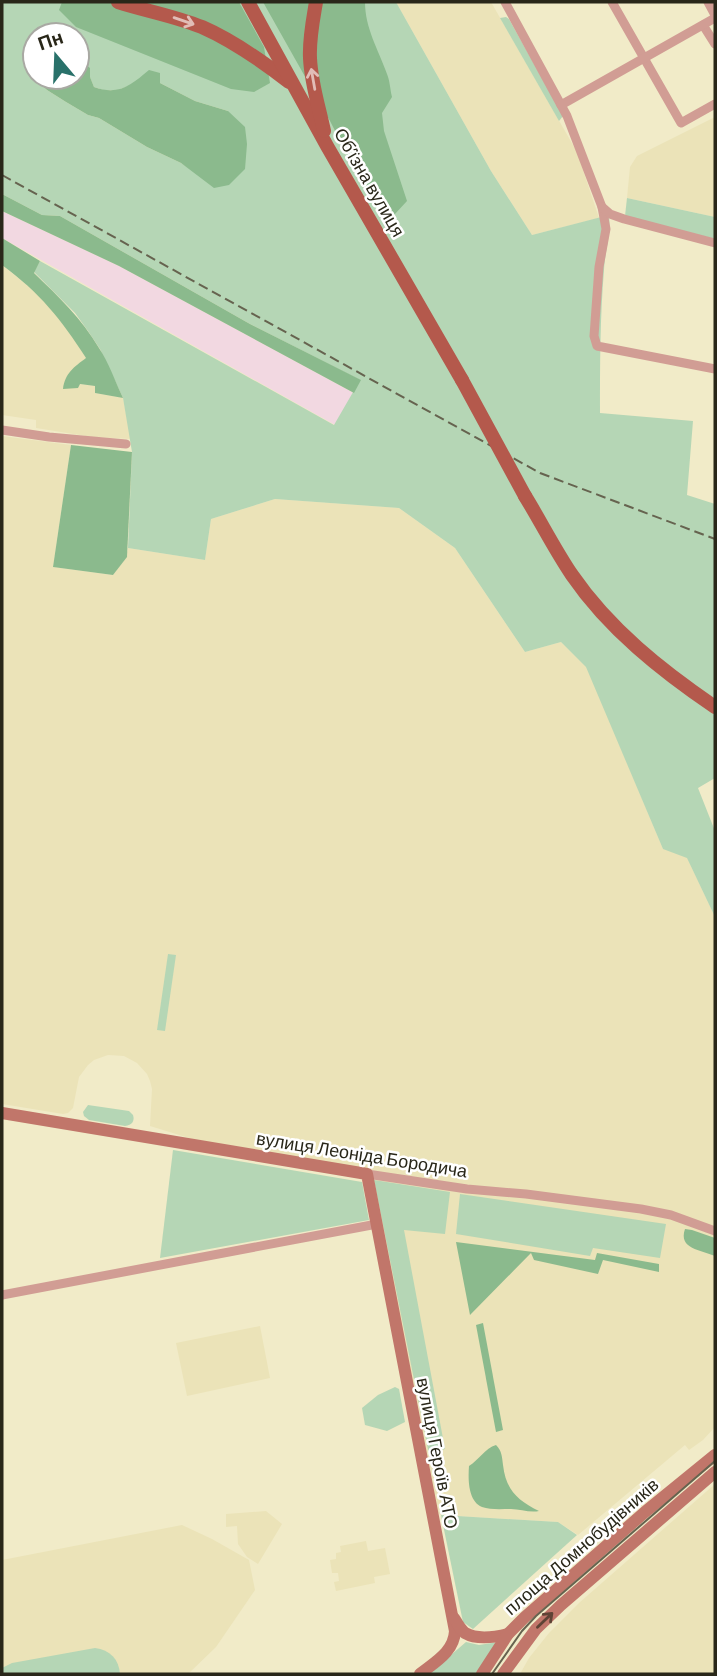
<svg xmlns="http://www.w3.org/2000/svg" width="717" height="1676" font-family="Barlow,sans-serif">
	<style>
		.commercial { fill: #f2d8e1 }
		.built { fill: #ebe3b8 }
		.green { fill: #b5d6b5; fill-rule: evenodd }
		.forest { fill: #8bba8d }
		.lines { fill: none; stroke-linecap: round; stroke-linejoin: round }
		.street { stroke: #d19d94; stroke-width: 9 }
		.secondary { stroke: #c1766a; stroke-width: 12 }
		.primary { stroke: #b4594c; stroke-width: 14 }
		.tram { stroke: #66634f; stroke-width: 2 }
		.rail { stroke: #66634f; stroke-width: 2; stroke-dasharray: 10 5; stroke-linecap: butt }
		.primary-bridge { stroke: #b4594c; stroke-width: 14 }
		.oneway { stroke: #e1bdb7 }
		.oneway2 { stroke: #5e4335 }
		.labels { text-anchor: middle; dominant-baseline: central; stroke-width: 5; stroke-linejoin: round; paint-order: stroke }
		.street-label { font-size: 18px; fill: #292719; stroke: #fff }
	</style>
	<rect width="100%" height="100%" fill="#f1ebc8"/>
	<polygon class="commercial" points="2,211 119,266 354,393 335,425 2,238"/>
	<g class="built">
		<polygon points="396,2 491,2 577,152 599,218 532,235 491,171"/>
		<polygon points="715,117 715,217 627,198 630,167 637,156"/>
		<polygon points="2,265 38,294 55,313 73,337 86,358 81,362 79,384 95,386 95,393 123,398 131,439 92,437 36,428 36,420 2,415"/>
		<polygon points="2,436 71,445 53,567 113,575 126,557 128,548 205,560 211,519 275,499 399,508 455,548 525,652 561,642 587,667 663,849 684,851 715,917 715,1427 703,1440 689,1450 685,1445 578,1535 558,1522 441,1515 437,1512 371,1179 241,1154 150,1126 152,1089 150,1081 147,1074 137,1063 124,1056 108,1055 94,1060 88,1065 79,1077 73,1108 68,1113 63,1114 2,1104"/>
		<polygon points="260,1326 270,1378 187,1396 176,1343"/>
		<polygon points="715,1484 715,1674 520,1674 529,1658 549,1633 579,1603"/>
		<polygon points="266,1511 282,1524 258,1564 247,1557 238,1544 237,1526 226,1527 226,1514"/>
		<polygon points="182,1525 212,1539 249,1560 255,1590 216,1647 188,1674 2,1674 2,1560"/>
		<polygon points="366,1541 368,1551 385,1548 390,1574 374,1577 375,1583 336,1591 334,1582 339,1581 338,1573 332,1573 330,1560 336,1559 336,1553 341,1552 340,1546"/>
	</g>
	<g class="green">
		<path d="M2,2h394l95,169 41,64 77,-20c2,21 -4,35 -5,55 -4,47 -4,95 -4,143l93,8 -6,74 28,9v274l-17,10 17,43v86l-28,-59 -24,-9 -77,-182 -25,-25 -36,10 -70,-104 -56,-40 -124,-9 -64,20 -6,41 -77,-12 4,-96 -9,-54 -23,-49 -12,-18 -13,-18 -41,-41 6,-11 294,164 26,-45 -110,-56 -190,-108 -18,-1 -40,-21zM35,35h42v26l7,2 10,24 9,3h15l13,-5 29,-2 35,18 33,10 -30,63 -17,-11 -34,-16 -48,-29 -11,-3 -22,-13 -19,-12 -7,-6 -2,-7h-3z"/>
		<polygon points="506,17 509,19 563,116 559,121 500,18"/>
		<polygon points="627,198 715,217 715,239 625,216"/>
		<polygon points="168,954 176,955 165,1031 157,1030"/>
		<path d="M88,1105l41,6 4,4c2,6 -1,10 -8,11l-36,-6 -5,-4 -1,-4z"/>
		<polygon points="173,1150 362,1182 369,1220 160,1258"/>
		<polygon points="374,1180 450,1192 445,1234 404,1230 445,1449 429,1454"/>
		<polygon points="460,1194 666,1224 660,1258 593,1248 590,1256 456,1234"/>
		<polygon points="395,1387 399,1389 405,1422 387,1431 365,1425 362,1408 378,1395"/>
		<polygon points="441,1515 558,1522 577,1535 473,1629 463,1622"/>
		<polygon points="466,1642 479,1645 498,1642 478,1674 429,1674"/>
		<path d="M95,1648c15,2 24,11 25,26h-118v-6l10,-5z"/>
	</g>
	<g class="forest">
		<polygon points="62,2 239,2 264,47 270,83 254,92 231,89 76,27 59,10"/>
		<path d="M263,2h102c0,26 13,47 22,72 3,7 3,15 5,23l-10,16 2,18 23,70 -13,14 -15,-7 -11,-13 -38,-74z"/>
		<path d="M77,61l7,2 6,5v9l4,10c25,9 37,-2 55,-17l11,3v10l35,18 33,10 17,16 2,17 -2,25 -16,16 -15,3 -33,-25 -34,-16 -48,-29 -11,-3 -22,-13 -19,-12 -7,-6 -1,-7h38z"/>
		<polygon points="2,194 42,215 60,216 250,324 361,380 354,393 119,266 2,211"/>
		<path d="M2,238l38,23 -6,12c24,23 48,46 65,75 10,15 16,33 24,50l-28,-5v-7l-15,-2 -2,4 -15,1c2,-16 11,-22 23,-31 -25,-39 -46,-65 -84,-93z"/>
		<polygon points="71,445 132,452 127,557 113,575 53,567"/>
		<path d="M685,1229l7,1 23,8v18c-14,-6 -37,-7 -30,-27z"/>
		<polygon points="456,1242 595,1260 597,1253 659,1264 659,1272 603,1260 598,1274 534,1260 531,1253 470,1315"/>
		<polygon points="483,1323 503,1430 496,1432 476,1325"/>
		<path d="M496,1445c6,6 6,12 7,20 3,25 14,35 36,46 -9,2 -19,-2 -28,-2 -9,0 -21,1 -29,-2 -14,-6 -14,-28 -13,-41 10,-6 16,-18 27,-21z"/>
	</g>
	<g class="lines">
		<g class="street">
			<polyline points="505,2 567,116 602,207 606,229 599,267 594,336 597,346 715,369"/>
			<polyline points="612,2 681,123 715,104"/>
			<polyline points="708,2 715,15"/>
			<polyline points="703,25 715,44"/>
			<polyline points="561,105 715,18"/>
			<polyline points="602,207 610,214 624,219 715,243"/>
			<polyline points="2,430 49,437 126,444"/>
			<polyline points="367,1174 467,1189 526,1194 641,1209 671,1215 715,1231"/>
			<polyline points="2,1295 377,1224"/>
		</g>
		<g class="secondary">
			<path d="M2,1113l365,61 88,457c-1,21 -20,31 -35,43"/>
			<path d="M454,1618c3,5 6,11 11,15 12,7 31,4 43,1"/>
			<polyline points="482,1674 508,1634 525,1617 645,1512 715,1455"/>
			<polyline points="503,1674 536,1629 561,1605 715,1472"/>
		</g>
		<g class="primary">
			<path d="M118,2c28,9 57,14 84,25 32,14 60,34 87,55"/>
			<polyline points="248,2 327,146 462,380"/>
			<path d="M316,2c-3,18 -7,37 -6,56 1,25 9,49 14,73"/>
			<path d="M525,496c16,26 30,54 47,79 37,54 90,96 143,132"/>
		</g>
		<polyline class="tram" points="492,1674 522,1631 536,1616 715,1461"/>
		<polyline class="rail" points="2,175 540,473 715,539"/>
		<polyline class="primary-bridge" points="462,380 525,496"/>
	</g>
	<defs><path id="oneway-shaft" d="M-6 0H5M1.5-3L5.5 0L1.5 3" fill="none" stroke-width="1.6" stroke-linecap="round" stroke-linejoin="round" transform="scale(1.75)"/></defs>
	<g class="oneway">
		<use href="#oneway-shaft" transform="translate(184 21) rotate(19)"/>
		<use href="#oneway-shaft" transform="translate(313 79) rotate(-100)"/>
	</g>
	<use class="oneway2" href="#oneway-shaft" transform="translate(545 1620) rotate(-44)"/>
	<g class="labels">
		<g class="street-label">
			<text transform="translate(370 182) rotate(60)">Обʼїзна вулиця</text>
			<text transform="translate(362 1154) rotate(9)">вулиця Леоніда Бородича</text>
			<text transform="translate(438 1453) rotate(79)">вулиця Героїв АТО</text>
			<text transform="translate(581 1546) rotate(-41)">площа Домнобудівників</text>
		</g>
	</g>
	<rect width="717" height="1676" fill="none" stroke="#292719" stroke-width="7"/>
	<g transform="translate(56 56) rotate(341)"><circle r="33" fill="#ffffff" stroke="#a9a9a3" stroke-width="2"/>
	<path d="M0-5L12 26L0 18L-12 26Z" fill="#29716a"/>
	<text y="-10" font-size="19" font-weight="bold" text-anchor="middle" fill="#292719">Пн</text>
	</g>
</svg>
